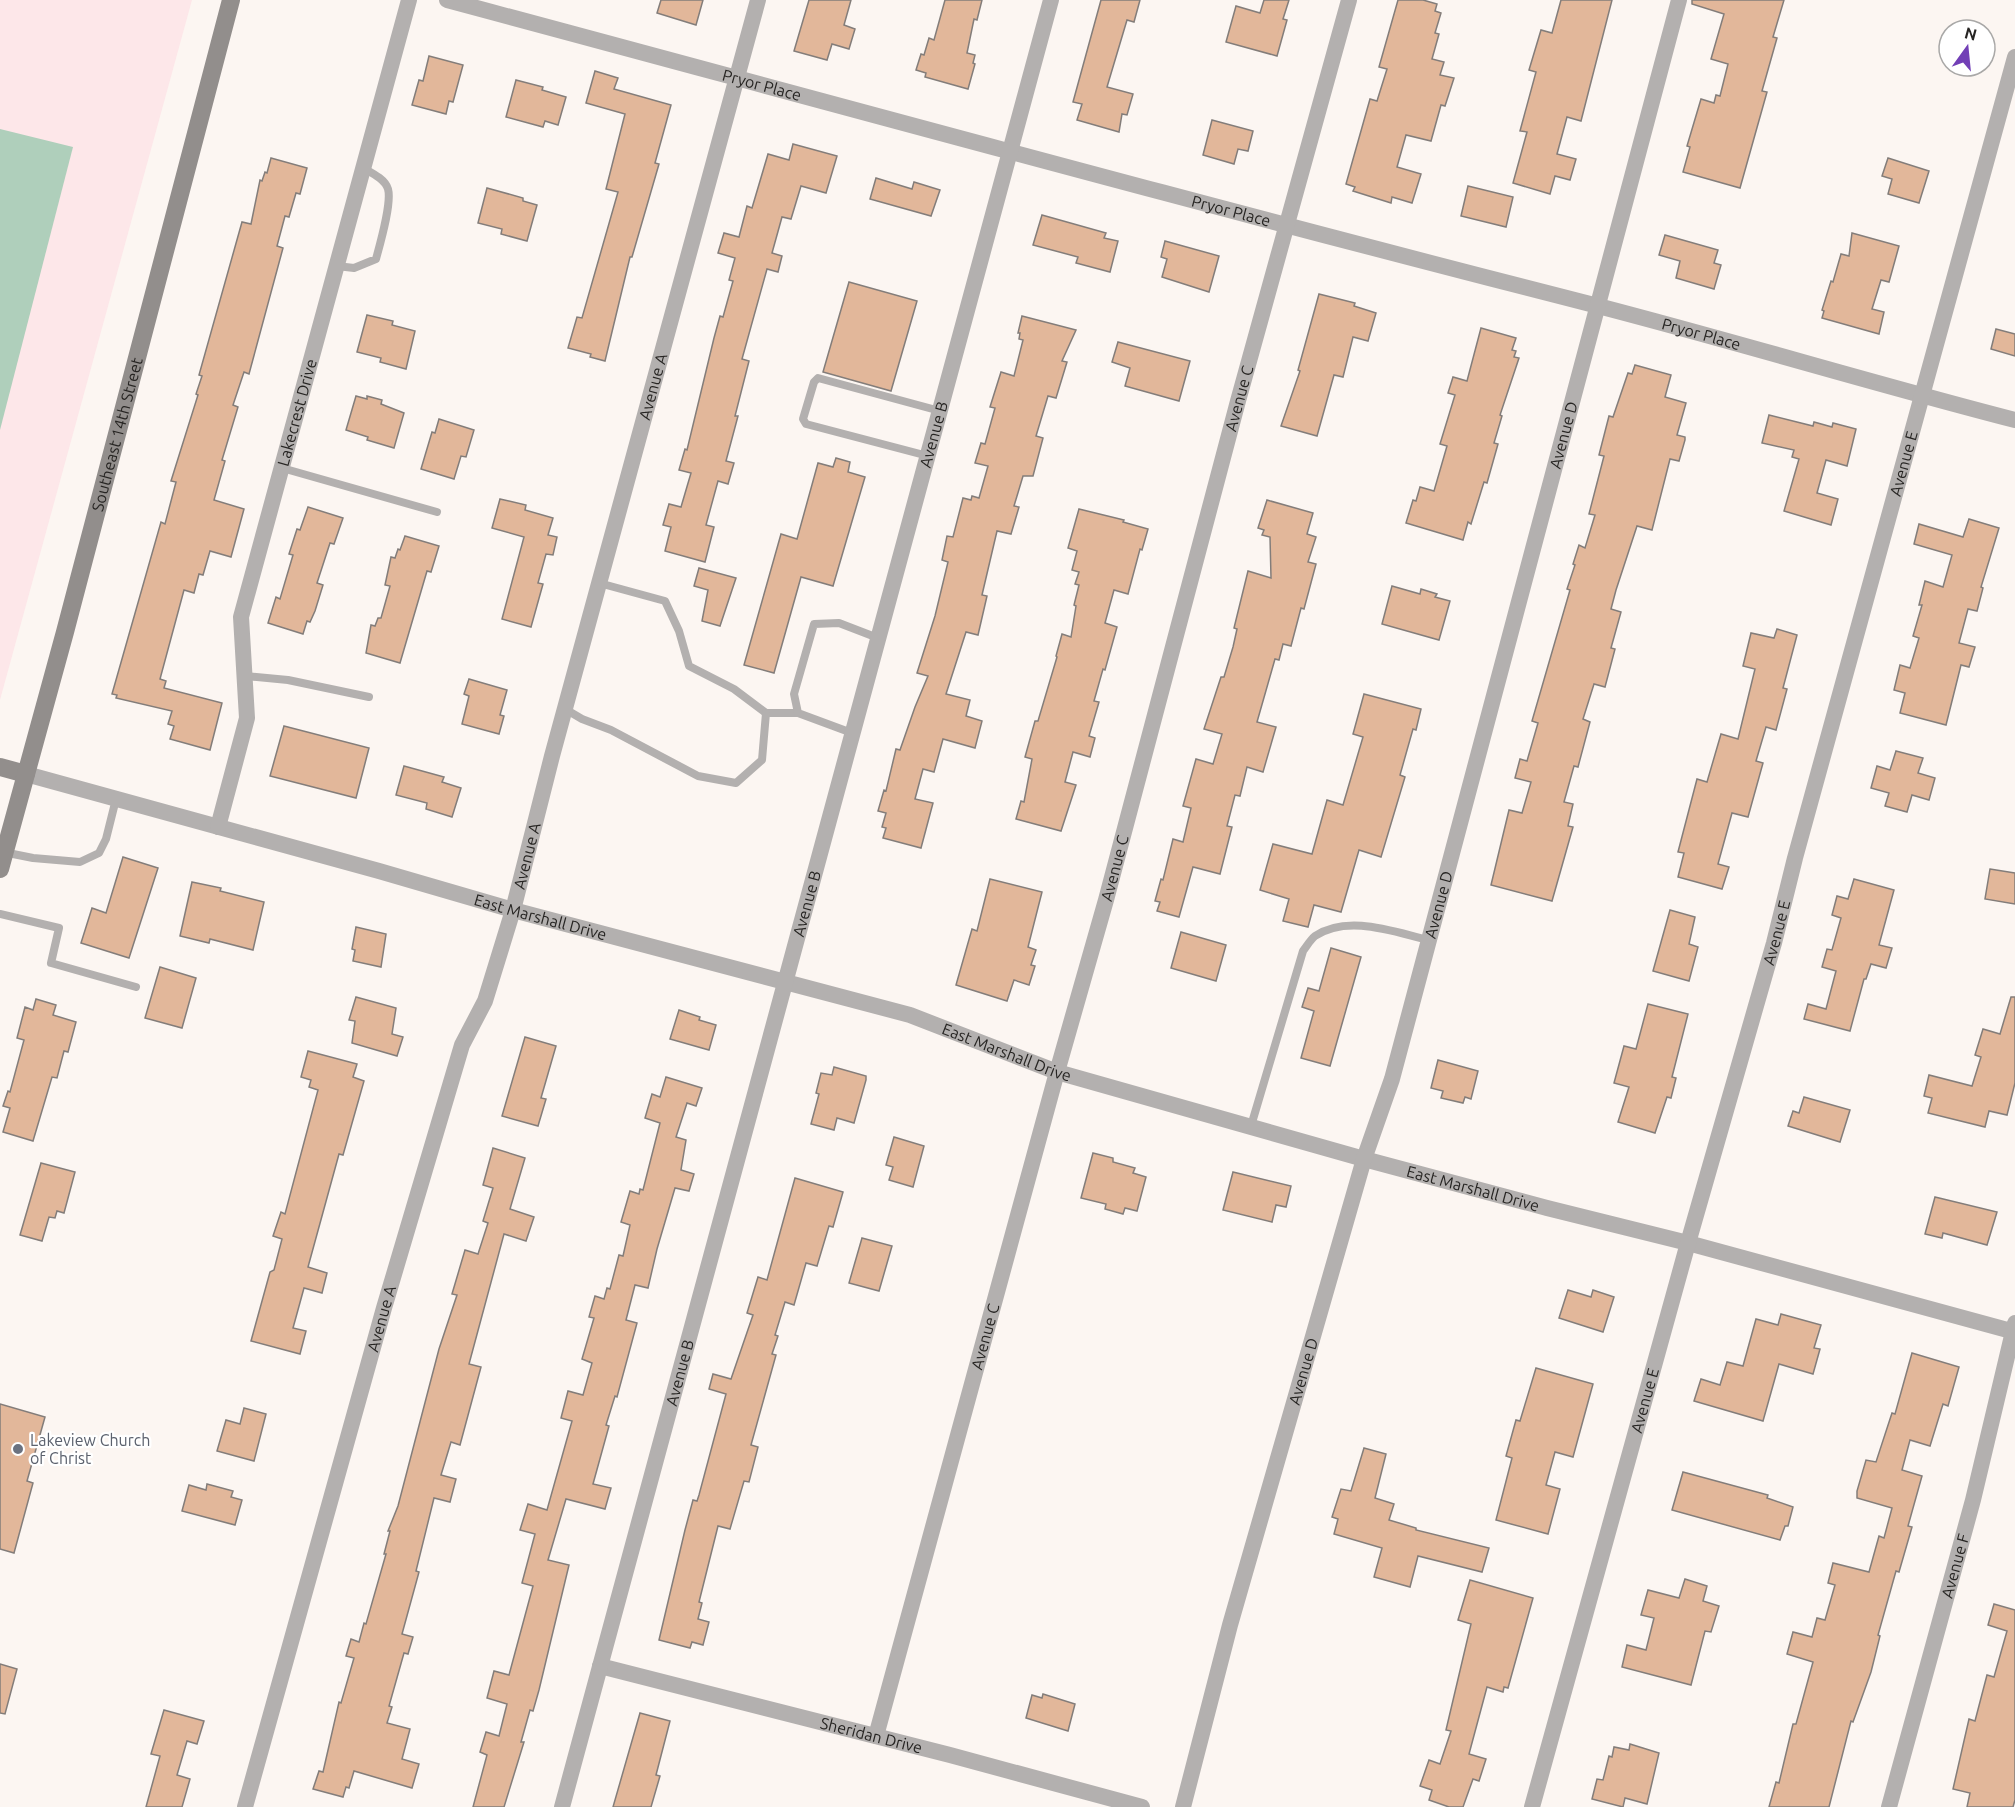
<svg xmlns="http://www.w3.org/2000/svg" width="2015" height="1807" font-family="Ubuntu,sans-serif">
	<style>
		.education { fill: #fde7e9 }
		.grass { fill: #afcfbb }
		.building { fill: #e2b79a; stroke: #837d7a; stroke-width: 1.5 }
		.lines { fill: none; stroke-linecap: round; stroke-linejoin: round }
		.lane { stroke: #b3b0af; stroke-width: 8 }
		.street { stroke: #b3b0af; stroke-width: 16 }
		.secondary { stroke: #928e8c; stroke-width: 18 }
		.worship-dot { fill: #6b7280; stroke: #fff; stroke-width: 2 }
		.labels { text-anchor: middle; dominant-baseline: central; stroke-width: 4.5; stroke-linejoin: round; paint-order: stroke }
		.street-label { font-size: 16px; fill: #272523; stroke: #fff }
		.worship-label { font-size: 16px; fill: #5b616d; stroke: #fff; text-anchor: start }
	</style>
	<rect width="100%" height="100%" fill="#fcf6f2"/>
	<polygon class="education" points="0,0 192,0 0,700"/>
	<polygon class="grass" points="0,129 73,147 0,430"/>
	<g class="building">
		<polygon points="661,0 703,0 696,25 657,13"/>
		<polygon points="809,0 851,0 844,25 855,29 849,49 832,44 827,60 794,51"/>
		<polygon points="945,0 982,0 977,20 974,19 967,53 975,55 973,63 975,64 968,89 925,77 926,73 916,70 921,54 924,55 929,38 934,40"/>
		<polygon points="1101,0 1140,0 1134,22 1127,20 1107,87 1133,94 1127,115 1122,114 1119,132 1077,120 1082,104 1073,102"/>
		<polygon points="1264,0 1289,0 1283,19 1287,20 1277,56 1226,42 1236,6 1260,13"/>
		<polygon points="1398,0 1423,0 1437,4 1435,11 1441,13 1435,33 1439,34 1432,59 1444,62 1440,75 1454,78 1445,106 1441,105 1431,141 1406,135 1397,167 1421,174 1412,203 1392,197 1391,203 1353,191 1355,187 1346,184 1370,99 1377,101 1387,69 1379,67"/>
		<polygon points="1561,0 1612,0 1581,121 1567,117 1557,154 1576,159 1570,180 1555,176 1550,194 1513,183 1527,132 1520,131 1536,72 1529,70 1541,30 1552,33"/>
		<polygon points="1692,0 1784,0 1773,37 1777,38 1762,91 1767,92 1740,188 1683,172 1690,147 1687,146 1701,99 1714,103 1716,95 1720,96 1728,64 1711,59 1724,14 1692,4"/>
		<polygon points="429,56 463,65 453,102 449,101 446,114 412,105 419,80 423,81"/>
		<polygon points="595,71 618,78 614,89 671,105 655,163 659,164 632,257 630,257 605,361 590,357 591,354 568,348 577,317 582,318 618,192 606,189 625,114 586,103"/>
		<polygon points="516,80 543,87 542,90 566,97 558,125 545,121 543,127 506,117"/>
		<polygon points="1212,120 1253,131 1248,151 1238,149 1234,164 1203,155"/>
		<polygon points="793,144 837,156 826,193 801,186 791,219 782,217 772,253 782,256 778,272 767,269 742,359 749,361 735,416 738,416 726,461 734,463 728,484 718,481 706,525 714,527 705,562 665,551 671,527 663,525 669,504 681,507 691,473 679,470 685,449 687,450 714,338 720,316 723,317 733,281 729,280 735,258 718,253 724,233 739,237 747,206 752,208 768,154 789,160"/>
		<polygon points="271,158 307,168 300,194 296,193 289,217 285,216 277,246 283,248 249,374 244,372 233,405 238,407 222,460 225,461 214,500 244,509 231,557 210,551 203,575 199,574 194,593 184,590 160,679 166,681 164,688 222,703 210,750 170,739 174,726 168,724 172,711 116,698 117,695 112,694 161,522 165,524 176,482 171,481 198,395 196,394 202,376 199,375 242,222 251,224 260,180 262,181 265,172 267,173"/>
		<polygon points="1888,158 1929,171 1919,203 1888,194 1892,179 1882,176"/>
		<polygon points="876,178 912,189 914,182 940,190 931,216 870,199"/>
		<polygon points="1468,186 1513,197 1506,227 1461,216"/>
		<polygon points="487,188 523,198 523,201 537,205 527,241 501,234 502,229 478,223"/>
		<polygon points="1042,215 1106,233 1104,238 1118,241 1110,272 1076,263 1078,257 1033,245"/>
		<polygon points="1852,233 1899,246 1889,282 1881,280 1872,309 1884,312 1879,334 1822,318 1824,311 1822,310 1831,281 1833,282 1841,254 1849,256"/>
		<polygon points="1665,235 1718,250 1714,263 1721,265 1714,289 1676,278 1680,261 1659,255"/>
		<polygon points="1165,241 1219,256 1209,292 1162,277 1167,259 1161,257"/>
		<polygon points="849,282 917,301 891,391 823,372"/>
		<polygon points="1319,294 1355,303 1354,306 1376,313 1368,341 1353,337 1343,377 1334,375 1317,436 1281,426 1300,371 1298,370"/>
		<polygon points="367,315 393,321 392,325 415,331 406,369 380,362 381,358 357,352"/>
		<polygon points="1022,316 1076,330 1062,361 1067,362 1056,398 1048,396 1036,436 1043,438 1033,476 1023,476 1014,506 1019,507 1011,534 997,531 982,595 987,596 978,635 966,632 946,694 970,700 966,716 982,721 975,748 943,739 934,772 923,769 915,799 933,803 921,848 883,838 886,828 882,827 886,813 878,811 884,790 886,791 896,749 900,750 915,707 928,676 917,673 935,616 948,562 942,560 947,536 953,537 963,498 971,500 972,496 979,498 988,466 975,463 981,443 985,444 995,408 990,407 1001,372 1014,376 1023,340 1019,339 1020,333 1018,333"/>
		<polygon points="1481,328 1516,338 1512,350 1516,351 1514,357 1519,358 1500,415 1502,416 1494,443 1498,444 1487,483 1484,482 1471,524 1468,522 1463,540 1406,523 1413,500 1416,501 1420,487 1434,491 1447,446 1440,444 1455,395 1448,393 1453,377 1467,381"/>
		<polygon points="1996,329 2015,334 2015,356 1991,349"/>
		<polygon points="1118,342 1190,361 1179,401 1125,386 1130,368 1112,362"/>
		<polygon points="1635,365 1671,375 1665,397 1686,403 1677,435 1685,437 1685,440 1679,461 1670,459 1652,530 1637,526 1616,590 1611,609 1621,612 1611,648 1615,649 1605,687 1594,684 1583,719 1590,722 1578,767 1574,766 1564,802 1573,804 1568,826 1573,827 1552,901 1491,885 1509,810 1522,813 1531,782 1515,778 1520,759 1527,761 1538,723 1532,721 1570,590 1567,589 1575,565 1573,564 1579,545 1585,548 1595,515 1589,514 1604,456 1599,455 1609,416 1613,417 1628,373 1632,374"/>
		<polygon points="356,396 367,399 367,396 382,400 381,404 404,413 394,448 367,440 368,437 346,430"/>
		<polygon points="1769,415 1813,426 1814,422 1832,427 1833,423 1856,429 1847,466 1826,460 1817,493 1838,499 1831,525 1784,511 1799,459 1792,457 1794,450 1762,443"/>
		<polygon points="439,419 474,430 466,457 461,456 454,479 421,469 432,432 435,433"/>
		<polygon points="836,458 850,462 848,472 865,477 833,586 801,577 774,673 744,665 781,534 797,539 818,463 833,467"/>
		<polygon points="500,499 526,505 525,510 553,518 548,535 557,537 553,555 546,554 538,583 543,584 531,627 502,619 524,537 492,528"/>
		<polygon points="1267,500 1313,513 1307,534 1316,537 1308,562 1316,564 1304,609 1301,608 1291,646 1283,644 1279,660 1275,659 1257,722 1276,727 1263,772 1247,767 1240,796 1235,795 1227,826 1232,827 1220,874 1193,867 1179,917 1157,911 1160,902 1155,901 1161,879 1163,880 1173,839 1183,842 1191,808 1183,806 1196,759 1213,764 1222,734 1204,729 1221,677 1224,677 1233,647 1237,629 1234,628 1248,571 1271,578 1270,537 1262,535 1264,530 1258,528"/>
		<polygon points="308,507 343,518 334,544 330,543 317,583 323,585 315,611 310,622 307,621 303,634 268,623 276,597 280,599 293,555 289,554 297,529 300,530"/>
		<polygon points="1079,509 1124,520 1123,522 1148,529 1142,550 1140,549 1128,594 1114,590 1105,623 1117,627 1105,670 1103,669 1094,701 1099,702 1089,736 1095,738 1090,757 1073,752 1065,782 1076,785 1061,831 1016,819 1021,801 1024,802 1032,759 1025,757 1035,721 1038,721 1057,657 1056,656 1062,634 1071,637 1076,606 1074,605 1079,585 1075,584 1079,572 1072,570 1077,551 1068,548"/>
		<polygon points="1969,519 1999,528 1981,587 1983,588 1977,611 1968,609 1959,643 1975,647 1969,667 1961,665 1946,725 1900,713 1905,693 1894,690 1900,665 1910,668 1919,638 1913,636 1922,605 1919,605 1925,581 1943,587 1952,555 1914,544 1919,524 1963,537"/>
		<polygon points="405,536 439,546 431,572 427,571 400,663 366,653 371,625 375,626 378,618 381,618 390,586 385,585 391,557 395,558 398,549 400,550"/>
		<polygon points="699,568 736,578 720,626 702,621 708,590 694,586"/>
		<polygon points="1392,586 1420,594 1421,589 1437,594 1435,597 1450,601 1439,640 1382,624"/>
		<polygon points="1777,629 1797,635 1783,688 1787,689 1776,730 1766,727 1756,761 1763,763 1748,817 1732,813 1718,864 1729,867 1722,889 1678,877 1684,853 1678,852 1697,779 1707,782 1721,734 1738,739 1755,669 1743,666 1751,633 1774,638"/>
		<polygon points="469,679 507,690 500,715 504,716 499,734 462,724 469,696 464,694"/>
		<polygon points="1364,694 1421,709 1416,730 1413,729 1400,775 1405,777 1381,857 1359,850 1341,912 1314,905 1308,927 1283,921 1289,899 1260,890 1273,844 1312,854 1327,800 1343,805 1363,737 1353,734"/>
		<polygon points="284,726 369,748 356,798 270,776"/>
		<polygon points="1896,751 1923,758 1918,773 1935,778 1929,800 1912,795 1907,812 1885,806 1889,793 1871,788 1877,766 1890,770"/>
		<polygon points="404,766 444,777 442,782 461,788 452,817 426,809 427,803 396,795"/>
		<polygon points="123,857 158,868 129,958 81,943 92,908 106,913"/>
		<polygon points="1990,869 2015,873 2015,904 1985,899"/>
		<polygon points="990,879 1042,892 1028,947 1036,950 1031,965 1035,966 1029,985 1014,980 1007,1001 956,985 972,929 977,931"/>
		<polygon points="1854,879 1894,890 1879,945 1892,948 1886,968 1871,964 1866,979 1864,979 1850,1031 1804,1019 1808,1004 1826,1009 1836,971 1822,967 1827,949 1832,950 1841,918 1832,915 1837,896 1848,899"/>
		<polygon points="192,882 221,888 220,891 264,902 253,950 210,939 209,943 180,936"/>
		<polygon points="1670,910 1695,917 1689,944 1698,947 1689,981 1653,971"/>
		<polygon points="356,927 386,934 381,967 353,961 355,950 352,949"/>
		<polygon points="1181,932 1226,945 1216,981 1171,968"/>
		<polygon points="1331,948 1361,957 1330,1066 1301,1058 1314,1011 1302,1007 1308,988 1319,991"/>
		<polygon points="160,967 196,978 182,1028 145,1018"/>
		<polygon points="356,997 396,1008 392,1034 403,1037 397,1056 352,1043 355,1021 349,1020"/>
		<polygon points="2011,997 2015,997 2015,1083 2007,1115 1989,1111 1985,1127 1928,1113 1932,1098 1924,1096 1929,1075 1972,1086 1981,1057 1975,1055 1983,1029 2000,1034"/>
		<polygon points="36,999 56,1005 53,1015 76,1022 68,1052 64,1051 57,1078 52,1077 33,1141 3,1132 10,1108 3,1106 8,1091 10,1092 24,1040 17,1038 25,1007 33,1010"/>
		<polygon points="1648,1004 1688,1014 1672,1077 1676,1078 1671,1098 1667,1097 1655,1133 1618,1122 1629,1087 1614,1083 1624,1046 1636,1049"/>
		<polygon points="679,1010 700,1017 699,1020 716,1025 709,1050 670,1039"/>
		<polygon points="525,1037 556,1046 541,1098 546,1099 538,1126 502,1116"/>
		<polygon points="308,1051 357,1064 353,1077 364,1081 343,1155 339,1154 308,1267 327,1273 322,1293 304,1288 293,1328 306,1331 300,1354 251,1341 270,1272 274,1270 282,1239 273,1236 281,1212 285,1214 318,1090 309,1087 311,1080 301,1077"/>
		<polygon points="1438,1060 1478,1071 1471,1099 1465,1097 1463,1103 1441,1098 1443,1091 1431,1088"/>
		<polygon points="834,1067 866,1076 866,1080 854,1123 837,1118 834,1130 811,1124 819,1094 816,1093 821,1073 832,1075"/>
		<polygon points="666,1077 702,1088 696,1106 687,1103 676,1137 686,1140 681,1170 694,1174 689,1191 675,1188 657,1249 648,1288 635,1285 626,1320 637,1323 617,1397 615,1396 606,1425 609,1426 593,1484 611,1488 605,1509 566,1499 548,1560 569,1565 539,1690 533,1711 530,1710 521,1742 524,1742 504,1807 473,1807 487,1755 480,1752 486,1732 499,1736 507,1704 487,1698 494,1671 509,1675 533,1586 522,1583 535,1534 520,1530 528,1504 547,1510 572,1421 561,1418 568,1391 583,1395 592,1363 582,1359 594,1318 589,1317 595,1296 604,1299 607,1288 610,1289 619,1255 623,1256 630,1225 621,1222 630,1191 639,1194 640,1189 643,1190 660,1123 645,1118 652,1094 660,1097"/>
		<polygon points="1804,1097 1850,1110 1840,1142 1788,1126 1793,1111 1799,1113"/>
		<polygon points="894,1137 924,1146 913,1187 889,1180 893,1167 886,1165"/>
		<polygon points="493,1148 525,1158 510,1209 534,1217 526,1241 504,1234 469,1364 481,1367 460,1445 451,1442 441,1475 456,1479 450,1502 434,1498 416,1571 419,1572 402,1634 413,1637 408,1654 404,1653 389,1706 392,1707 387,1723 410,1729 402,1759 419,1764 412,1788 354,1771 349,1788 346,1787 343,1797 313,1789 319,1771 323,1772 339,1702 341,1703 354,1658 346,1656 351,1639 359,1642 364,1623 366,1624 386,1554 384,1554 390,1531 388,1531 398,1506 439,1349 457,1295 452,1294 465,1250 478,1254 488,1223 483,1221 493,1188 483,1185"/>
		<polygon points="1093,1153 1113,1158 1113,1162 1135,1168 1133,1173 1146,1177 1137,1211 1125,1208 1123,1214 1105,1209 1106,1204 1081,1198"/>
		<polygon points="41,1163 75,1172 64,1213 57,1211 55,1218 49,1217 42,1241 20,1235"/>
		<polygon points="1233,1172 1291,1186 1286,1207 1276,1205 1272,1222 1223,1210"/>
		<polygon points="795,1178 843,1192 833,1227 829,1226 817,1266 806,1263 794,1305 785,1302 775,1335 778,1336 772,1354 776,1355 751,1445 758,1447 749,1482 744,1481 730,1529 718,1526 699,1602 702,1603 698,1619 709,1622 703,1645 692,1642 690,1648 659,1640 685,1530 693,1500 697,1501 699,1495 726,1394 709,1389 713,1374 731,1379 753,1315 747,1313 758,1277 767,1280"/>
		<polygon points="1935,1197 1997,1212 1987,1245 1943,1233 1942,1238 1925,1234"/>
		<polygon points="862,1238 892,1246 879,1291 849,1283"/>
		<polygon points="1568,1290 1591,1297 1593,1290 1614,1297 1603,1332 1559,1318"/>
		<polygon points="1781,1314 1821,1325 1814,1348 1820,1349 1813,1374 1779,1364 1763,1421 1694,1401 1701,1379 1720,1385 1727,1362 1743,1366 1756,1319 1778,1325"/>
		<polygon points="1912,1353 1959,1367 1948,1406 1943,1404 1930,1446 1910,1440 1902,1470 1922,1476 1908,1526 1912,1527 1899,1572 1896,1571 1878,1635 1880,1636 1871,1672 1853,1722 1851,1721 1829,1807 1769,1807 1776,1782 1779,1783 1793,1724 1796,1724 1813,1662 1787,1654 1793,1632 1812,1637 1817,1618 1825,1620 1835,1585 1828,1583 1833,1563 1869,1572 1879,1536 1884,1538 1892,1508 1857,1498 1857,1491 1866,1460 1876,1462 1892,1413 1895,1414"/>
		<polygon points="1536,1368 1593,1384 1573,1457 1555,1452 1546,1485 1560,1489 1548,1534 1496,1520 1512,1458 1506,1456 1516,1420 1520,1421"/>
		<polygon points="0,1404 45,1417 27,1481 33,1483 14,1553 0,1549"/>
		<polygon points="244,1408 266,1414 254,1461 217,1451 226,1420 240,1424"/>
		<polygon points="1364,1448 1386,1454 1375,1498 1394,1504 1389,1520 1416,1528 1416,1530 1489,1548 1482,1572 1418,1556 1410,1587 1374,1577 1382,1548 1334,1534 1338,1519 1332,1517 1341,1489 1351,1491"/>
		<polygon points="1683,1472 1768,1495 1767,1498 1793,1507 1788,1526 1785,1526 1780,1540 1672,1510"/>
		<polygon points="207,1484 233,1491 231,1497 242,1500 235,1525 182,1511 189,1485 206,1490"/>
		<polygon points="1685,1579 1707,1586 1703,1601 1719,1606 1711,1632 1705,1631 1691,1685 1622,1667 1627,1645 1646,1650 1654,1618 1641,1615 1648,1590 1679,1598"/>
		<polygon points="1470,1580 1533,1598 1508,1688 1504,1687 1503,1692 1487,1687 1469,1754 1486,1759 1479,1781 1473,1779 1463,1807 1449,1807 1429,1800 1432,1790 1420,1786 1429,1760 1440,1764 1451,1731 1446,1730 1471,1624 1458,1620"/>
		<polygon points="1994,1604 2015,1610 2015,1800 2013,1807 1967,1807 1970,1793 1953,1789 1969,1719 1975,1721 1987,1675 1994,1677 2007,1631 1988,1625"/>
		<polygon points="0,1664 17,1669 5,1714 0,1713"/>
		<polygon points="1043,1694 1075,1704 1068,1731 1026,1718 1032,1695 1042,1698"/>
		<polygon points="164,1710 204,1721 197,1744 187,1741 177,1775 190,1779 182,1807 146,1807 160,1756 151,1754"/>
		<polygon points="640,1713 670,1721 656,1775 660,1776 651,1807 613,1807"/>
		<polygon points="1630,1744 1659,1753 1647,1804 1625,1798 1623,1807 1592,1799 1597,1779 1603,1780 1609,1756 1612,1757 1614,1747 1629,1750"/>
	</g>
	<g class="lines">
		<g class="lane">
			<path d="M337,266l17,2 22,-9c4,-15 16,-56 12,-70 -3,-10 -16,-16 -25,-21"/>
			<polyline points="928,456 806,424 803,419 814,382 818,378 940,411"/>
			<polyline points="282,468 437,512"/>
			<polyline points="599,583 665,601 679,631 689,666 734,689 766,713 798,713"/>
			<polyline points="245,676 288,680 369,697"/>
			<polyline points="565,709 582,719 611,730 698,776 736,783 762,760 766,713"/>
			<polyline points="852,733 798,713 794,694 814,624 839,623 878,638"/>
			<polyline points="3,852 33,858 80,862 99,853 106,839 116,799"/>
			<polyline points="0,914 59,928 51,963 136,987"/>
			<path d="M1251,1126l52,-175c4,-5 7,-11 12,-15 33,-22 79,-4 114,4"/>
		</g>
		<g class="street">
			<path id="s1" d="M447,0c384,103 766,208 1151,306 139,36 277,78 417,114"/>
			<path id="s2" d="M26,774l353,97 134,39 397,105 147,57 307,87 183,49 141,35 327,89"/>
			<path id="s3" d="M218,827l29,-109 -6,-101 168,-617"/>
			<path id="s4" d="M600,1666l350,89 192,52"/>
			<path id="s5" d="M876,1736l181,-664 49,-172 132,-499 111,-401"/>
			<path id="s6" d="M245,1807l139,-499 78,-263 23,-44 28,-91 39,-154 206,-756"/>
			<path id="s7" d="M562,1807l489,-1807"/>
			<path id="s8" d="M1183,1807l47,-182 134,-466 28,-80 287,-1079"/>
			<path id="s9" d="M1532,1807l156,-564 86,-300 21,-85 220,-801"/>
			<path id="s10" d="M1889,1807l84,-307 42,-177"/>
		</g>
		<g class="secondary">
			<polyline points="0,767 26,774"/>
			<path id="s11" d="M0,869l65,-237 166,-632"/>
		</g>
	</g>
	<circle class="worship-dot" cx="18" cy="1449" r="6"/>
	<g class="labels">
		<g class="street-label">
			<text stroke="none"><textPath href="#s1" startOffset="326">Pryor Place</textPath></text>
			<text stroke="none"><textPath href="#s1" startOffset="812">Pryor Place</textPath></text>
			<text stroke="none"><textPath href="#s1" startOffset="1298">Pryor Place</textPath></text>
			<text stroke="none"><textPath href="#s6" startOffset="1479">Avenue A</textPath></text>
			<text stroke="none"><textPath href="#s5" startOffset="1386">Avenue C</textPath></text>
			<text stroke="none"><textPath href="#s3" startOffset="426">Lakecrest Drive</textPath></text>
			<text stroke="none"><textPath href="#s7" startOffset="1422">Avenue B</textPath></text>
			<text stroke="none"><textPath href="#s11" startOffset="450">Southeast 14th Street</textPath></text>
			<text stroke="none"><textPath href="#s8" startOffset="1424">Avenue D</textPath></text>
			<text stroke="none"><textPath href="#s9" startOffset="1394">Avenue E</textPath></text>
			<text stroke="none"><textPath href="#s6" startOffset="993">Avenue A</textPath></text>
			<text stroke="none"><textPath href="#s5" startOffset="900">Avenue C</textPath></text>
			<text stroke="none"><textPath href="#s7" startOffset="936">Avenue B</textPath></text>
			<text stroke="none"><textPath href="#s8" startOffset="938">Avenue D</textPath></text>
			<text stroke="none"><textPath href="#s2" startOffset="534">East Marshall Drive</textPath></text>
			<text stroke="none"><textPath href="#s9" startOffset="908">Avenue E</textPath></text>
			<text stroke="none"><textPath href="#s2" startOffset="1020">East Marshall Drive</textPath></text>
			<text stroke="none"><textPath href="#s2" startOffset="1506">East Marshall Drive</textPath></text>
			<text stroke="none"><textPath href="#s6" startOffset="507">Avenue A</textPath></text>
			<text stroke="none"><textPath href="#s5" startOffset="414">Avenue C</textPath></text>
			<text stroke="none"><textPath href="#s8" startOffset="452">Avenue D</textPath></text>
			<text stroke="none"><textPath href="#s7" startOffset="450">Avenue B</textPath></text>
			<text stroke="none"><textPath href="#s9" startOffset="422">Avenue E</textPath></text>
			<text stroke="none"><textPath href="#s10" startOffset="250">Avenue F</textPath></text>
			<text stroke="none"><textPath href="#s4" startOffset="280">Sheridan Drive</textPath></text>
		</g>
		<g class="worship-label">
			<text x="30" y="1440">Lakeview Church<tspan x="30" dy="18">of Christ</tspan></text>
		</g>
	</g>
	<g transform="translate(1967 48) rotate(15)"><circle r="28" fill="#ffffff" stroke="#a9a8a7" stroke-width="1.5"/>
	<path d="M0-4.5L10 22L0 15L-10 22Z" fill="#723fb6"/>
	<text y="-9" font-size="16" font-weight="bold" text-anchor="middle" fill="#272523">N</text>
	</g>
</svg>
